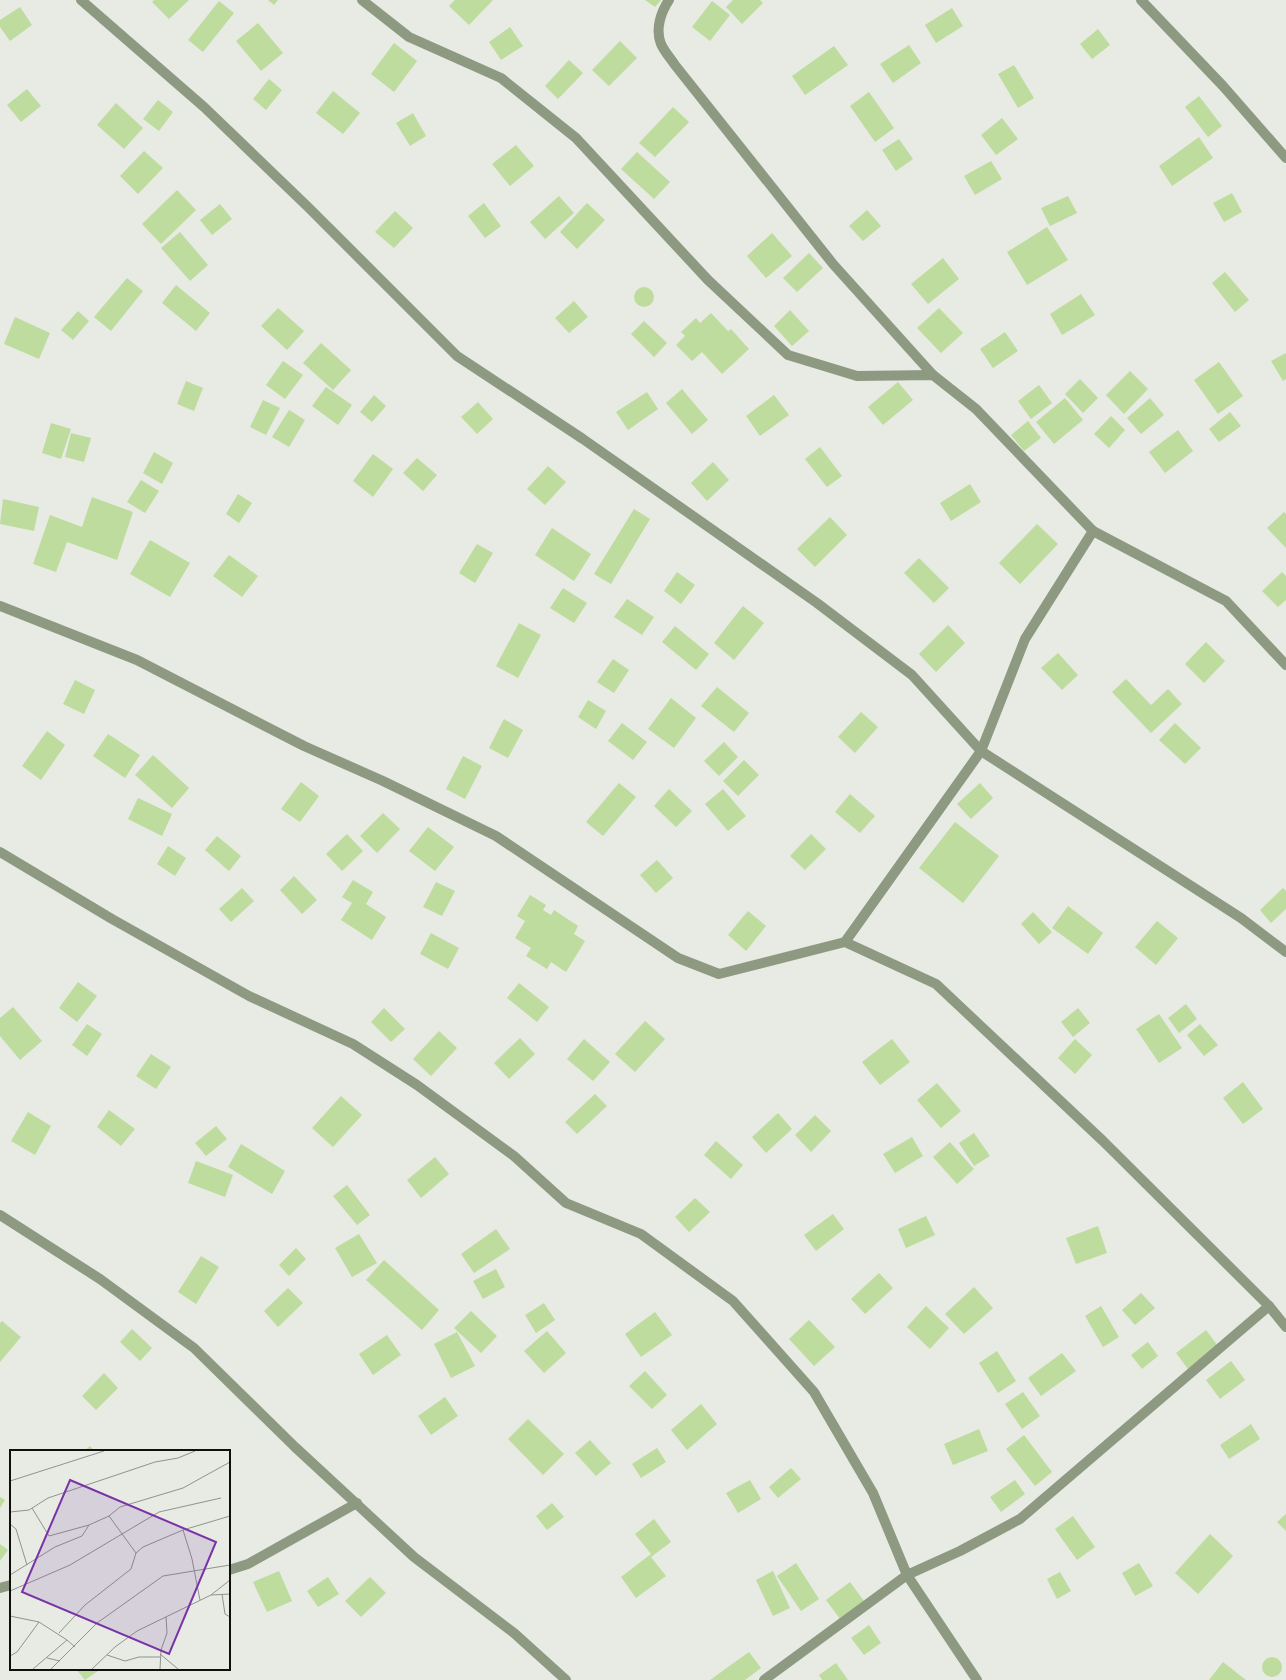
<svg xmlns="http://www.w3.org/2000/svg" width="1286" height="1680" font-family="Lato,sans-serif">
	<style>
		.building { fill: #bedc9e }
		.lines { fill: none; stroke-linecap: round; stroke-linejoin: round }
		.street { stroke: #8d9a81; stroke-width: 10 }
		.inset-road { fill: none; stroke: #91938e; stroke-width: 1 }
		.view { fill: #7933a6; fill-opacity: 0.15; stroke: #7933a6; stroke-width: 2 }
		.inset-edge { fill: none; stroke: #0f100e; stroke-width: 2 }
	</style>
	<rect width="100%" height="100%" fill="#e7ebe4"/>
	<g class="building">
		<polygon points="154,0 189,0 169,19 152,2"/>
		<polygon points="268,0 278,0 274,5"/>
		<polygon points="455,0 493,0 469,25 449,6"/>
		<polygon points="645,0 661,0 655,7"/>
		<polygon points="733,0 760,0 763,3 742,24 726,7"/>
		<polygon points="219,1 234,13 203,52 188,40"/>
		<polygon points="712,1 730,15 710,41 692,27"/>
		<polygon points="20,7 32,25 10,41 0,27 0,20"/>
		<polygon points="952,8 963,26 936,43 925,25"/>
		<polygon points="258,23 283,53 261,71 236,41"/>
		<polygon points="510,27 523,46 501,60 489,42"/>
		<polygon points="1098,29 1110,45 1092,59 1080,44"/>
		<polygon points="620,41 637,58 609,86 592,70"/>
		<polygon points="394,43 417,61 394,92 371,74"/>
		<polygon points="909,45 921,63 893,83 880,64"/>
		<polygon points="834,46 848,65 805,95 792,76"/>
		<polygon points="569,60 583,73 558,99 545,86"/>
		<polygon points="1014,65 1034,98 1018,108 998,74"/>
		<polygon points="269,79 282,90 266,110 253,99"/>
		<polygon points="27,89 41,106 21,122 7,105"/>
		<polygon points="333,91 360,113 343,134 316,113"/>
		<polygon points="869,92 894,128 875,142 850,106"/>
		<polygon points="1199,96 1222,126 1208,137 1185,107"/>
		<polygon points="158,100 173,112 159,131 143,119"/>
		<polygon points="116,103 143,128 124,149 97,125"/>
		<polygon points="673,107 689,122 655,157 639,143"/>
		<polygon points="413,113 426,136 410,146 396,123"/>
		<polygon points="1002,118 1018,139 996,155 981,135"/>
		<polygon points="1199,137 1213,158 1172,186 1159,166"/>
		<polygon points="899,139 913,159 896,171 882,150"/>
		<polygon points="516,145 534,166 510,186 492,164"/>
		<polygon points="144,151 163,168 138,194 120,176"/>
		<polygon points="637,152 670,182 654,199 621,169"/>
		<polygon points="991,161 1002,179 975,195 964,176"/>
		<polygon points="177,190 196,210 161,244 142,224"/>
		<polygon points="1232,193 1242,212 1224,222 1213,203"/>
		<polygon points="559,196 574,213 545,239 530,222"/>
		<polygon points="1068,196 1077,213 1050,226 1041,208"/>
		<polygon points="484,203 501,226 485,238 468,216"/>
		<polygon points="587,203 605,220 577,249 560,232"/>
		<polygon points="220,204 232,219 212,235 200,220"/>
		<polygon points="867,210 881,226 863,241 849,226"/>
		<polygon points="395,211 413,228 394,248 375,232"/>
		<polygon points="1047,227 1068,260 1027,285 1007,252"/>
		<polygon points="180,232 208,265 190,281 161,248"/>
		<polygon points="772,233 792,256 766,278 747,256"/>
		<polygon points="809,253 823,268 797,292 783,278"/>
		<polygon points="943,258 959,279 928,304 911,284"/>
		<polygon points="1225,272 1249,300 1235,312 1212,283"/>
		<polygon points="127,278 143,291 111,331 94,317"/>
		<polygon points="176,285 210,313 196,331 162,303"/>
		<circle cx="644" cy="297" r="10"/>
		<polygon points="1081,294 1095,315 1062,335 1050,314"/>
		<polygon points="574,301 588,317 569,333 555,318"/>
		<polygon points="278,308 304,331 287,350 261,326"/>
		<polygon points="939,308 963,333 941,353 917,328"/>
		<polygon points="790,310 809,331 792,346 774,326"/>
		<polygon points="78,311 89,321 73,340 61,330"/>
		<polygon points="711,313 728,331 731,329 749,349 722,374 702,352 692,361 676,345 685,336 681,332 696,318 700,323"/>
		<polygon points="15,317 50,333 39,359 4,344"/>
		<polygon points="644,321 667,343 654,357 631,334"/>
		<polygon points="1005,332 1018,351 993,368 980,349"/>
		<polygon points="321,343 351,370 333,390 303,363"/>
		<polygon points="1286,353 1286,379 1283,381 1271,361"/>
		<polygon points="283,361 303,375 285,399 266,385"/>
		<polygon points="1219,362 1243,396 1218,414 1194,380"/>
		<polygon points="1130,371 1148,389 1124,414 1106,395"/>
		<polygon points="1080,379 1098,398 1083,413 1065,394"/>
		<polygon points="186,381 203,388 194,411 177,404"/>
		<polygon points="898,382 913,400 883,425 868,407"/>
		<polygon points="1039,385 1052,403 1031,419 1018,401"/>
		<polygon points="326,387 352,405 338,425 312,406"/>
		<polygon points="682,389 708,420 692,434 666,403"/>
		<polygon points="647,392 658,409 628,430 616,412"/>
		<polygon points="374,395 386,406 372,422 360,412"/>
		<polygon points="774,395 789,415 760,436 746,416"/>
		<polygon points="1065,398 1083,420 1054,444 1036,422"/>
		<polygon points="1150,398 1164,415 1141,434 1127,418"/>
		<polygon points="263,400 280,408 266,435 250,427"/>
		<polygon points="478,402 493,419 477,434 461,417"/>
		<polygon points="289,410 305,420 289,447 272,437"/>
		<polygon points="1230,412 1241,426 1219,442 1209,429"/>
		<polygon points="1111,416 1125,430 1109,448 1094,434"/>
		<polygon points="1028,421 1041,438 1024,451 1011,435"/>
		<polygon points="51,423 71,429 61,459 42,453"/>
		<polygon points="1178,430 1193,451 1165,473 1149,452"/>
		<polygon points="71,433 91,438 84,462 65,457"/>
		<polygon points="820,447 842,476 827,487 805,459"/>
		<polygon points="154,452 173,463 162,484 143,473"/>
		<polygon points="373,454 393,469 373,497 353,481"/>
		<polygon points="417,458 437,475 423,491 403,473"/>
		<polygon points="713,462 729,480 707,501 691,483"/>
		<polygon points="548,466 566,482 545,505 527,489"/>
		<polygon points="141,480 159,491 145,513 127,502"/>
		<polygon points="970,484 981,502 951,521 940,503"/>
		<polygon points="238,494 252,503 239,523 226,514"/>
		<polygon points="92,497 133,512 117,560 67,542 56,572 33,564 50,515 82,527"/>
		<polygon points="3,499 39,507 34,531 0,524"/>
		<polygon points="634,509 650,519 611,584 594,574"/>
		<polygon points="1284,512 1286,514 1286,548 1267,528"/>
		<polygon points="830,517 847,535 815,567 797,549"/>
		<polygon points="1037,524 1058,544 1020,584 999,563"/>
		<polygon points="552,528 591,554 574,581 535,555"/>
		<polygon points="150,540 190,563 170,597 130,574"/>
		<polygon points="477,544 493,553 475,583 459,573"/>
		<polygon points="229,555 258,576 242,597 213,576"/>
		<polygon points="919,558 949,588 934,603 904,573"/>
		<polygon points="677,572 695,585 681,604 664,591"/>
		<polygon points="1282,572 1286,576 1286,600 1278,607 1262,591"/>
		<polygon points="563,588 587,603 574,623 550,608"/>
		<polygon points="627,599 654,617 642,635 614,617"/>
		<polygon points="743,606 764,623 734,660 714,643"/>
		<polygon points="519,623 541,635 518,678 496,666"/>
		<polygon points="948,625 965,643 936,672 919,654"/>
		<polygon points="675,626 709,654 696,670 662,642"/>
		<polygon points="1206,642 1225,661 1204,683 1185,664"/>
		<polygon points="1058,653 1078,675 1062,690 1041,668"/>
		<polygon points="613,659 629,670 614,693 597,682"/>
		<polygon points="1126,679 1151,705 1168,689 1182,704 1151,733 1112,692"/>
		<polygon points="75,680 95,690 84,714 63,704"/>
		<polygon points="717,687 749,713 734,732 701,706"/>
		<polygon points="671,698 696,718 674,748 648,729"/>
		<polygon points="588,700 606,711 596,729 578,717"/>
		<polygon points="861,712 878,727 855,753 838,737"/>
		<polygon points="504,719 523,730 508,758 489,748"/>
		<polygon points="622,723 647,742 633,760 608,741"/>
		<polygon points="1175,723 1201,748 1185,764 1159,740"/>
		<polygon points="47,731 65,745 41,780 22,766"/>
		<polygon points="108,734 140,755 125,778 93,756"/>
		<polygon points="724,742 738,757 719,776 704,761"/>
		<polygon points="153,755 189,788 172,808 135,775"/>
		<polygon points="463,756 482,766 465,799 446,789"/>
		<polygon points="744,760 759,775 738,796 723,781"/>
		<polygon points="301,782 319,796 300,822 281,809"/>
		<polygon points="619,783 636,797 603,836 586,822"/>
		<polygon points="980,783 993,798 971,819 957,804"/>
		<polygon points="669,789 692,811 676,827 654,806"/>
		<polygon points="723,789 746,816 728,831 705,804"/>
		<polygon points="850,794 875,816 860,833 835,812"/>
		<polygon points="138,798 172,814 162,836 128,819"/>
		<polygon points="383,813 400,829 377,853 360,836"/>
		<polygon points="955,822 999,856 963,903 919,868"/>
		<polygon points="428,827 454,847 435,871 409,851"/>
		<polygon points="347,834 363,851 342,871 326,854"/>
		<polygon points="811,834 826,849 805,870 790,856"/>
		<polygon points="217,836 241,856 229,871 205,850"/>
		<polygon points="168,846 186,858 175,876 157,864"/>
		<polygon points="657,860 673,878 656,893 640,875"/>
		<polygon points="294,876 317,900 302,914 280,890"/>
		<polygon points="353,880 373,892 366,904 386,917 372,940 341,920 352,903 342,897"/>
		<polygon points="436,882 455,891 442,916 423,907"/>
		<polygon points="242,888 254,901 231,922 219,909"/>
		<polygon points="1283,888 1286,891 1286,909 1271,923 1260,910"/>
		<polygon points="530,895 546,905 543,910 551,915 554,910 578,926 574,934 585,941 566,972 551,962 547,969 526,956 531,948 515,938 525,921 517,916"/>
		<polygon points="1068,906 1103,933 1088,954 1052,928"/>
		<polygon points="748,911 766,926 746,951 728,935"/>
		<polygon points="1033,912 1052,932 1039,944 1021,924"/>
		<polygon points="1157,921 1178,938 1156,965 1135,947"/>
		<polygon points="431,933 459,948 448,969 420,954"/>
		<polygon points="78,982 97,996 77,1022 59,1008"/>
		<polygon points="519,983 549,1007 537,1022 507,998"/>
		<polygon points="1186,1004 1197,1019 1179,1033 1168,1018"/>
		<polygon points="13,1007 42,1041 20,1060 0,1036 0,1018"/>
		<polygon points="384,1008 405,1029 391,1042 371,1022"/>
		<polygon points="1078,1008 1090,1023 1073,1037 1061,1022"/>
		<polygon points="1159,1014 1182,1048 1159,1063 1136,1029"/>
		<polygon points="645,1021 665,1039 635,1072 615,1054"/>
		<polygon points="87,1024 102,1034 87,1056 72,1045"/>
		<polygon points="1200,1024 1218,1045 1204,1056 1187,1035"/>
		<polygon points="439,1031 457,1048 431,1076 413,1059"/>
		<polygon points="520,1038 535,1054 509,1079 494,1063"/>
		<polygon points="584,1039 610,1062 593,1081 567,1059"/>
		<polygon points="892,1039 910,1062 880,1085 862,1062"/>
		<polygon points="1075,1039 1092,1055 1075,1074 1058,1058"/>
		<polygon points="151,1054 171,1067 156,1089 136,1076"/>
		<polygon points="1243,1082 1263,1109 1243,1124 1223,1098"/>
		<polygon points="937,1083 961,1111 941,1128 917,1100"/>
		<polygon points="595,1094 607,1106 577,1134 565,1122"/>
		<polygon points="341,1096 362,1115 333,1147 312,1128"/>
		<polygon points="109,1110 135,1129 121,1146 97,1127"/>
		<polygon points="28,1112 51,1126 35,1155 11,1141"/>
		<polygon points="778,1113 792,1129 766,1153 752,1137"/>
		<polygon points="815,1115 831,1131 811,1152 795,1135"/>
		<polygon points="216,1126 227,1139 206,1156 195,1143"/>
		<polygon points="974,1133 990,1156 974,1166 959,1143"/>
		<polygon points="912,1137 923,1156 895,1173 883,1154"/>
		<polygon points="716,1141 743,1165 731,1179 704,1155"/>
		<polygon points="950,1142 974,1169 957,1184 933,1157"/>
		<polygon points="241,1144 285,1171 272,1194 228,1167"/>
		<polygon points="435,1157 449,1174 421,1198 407,1180"/>
		<polygon points="196,1161 233,1175 225,1197 188,1183"/>
		<polygon points="347,1185 370,1215 357,1225 333,1196"/>
		<polygon points="695,1198 710,1212 689,1232 675,1217"/>
		<polygon points="833,1214 844,1229 816,1251 804,1235"/>
		<polygon points="926,1216 935,1235 906,1248 898,1229"/>
		<polygon points="1098,1226 1107,1253 1076,1264 1066,1238"/>
		<polygon points="496,1229 510,1249 474,1273 461,1254"/>
		<polygon points="359,1234 377,1263 352,1277 335,1248"/>
		<polygon points="296,1248 306,1259 289,1276 279,1265"/>
		<polygon points="201,1256 219,1267 196,1304 178,1292"/>
		<polygon points="384,1260 439,1310 422,1330 366,1280"/>
		<polygon points="496,1269 505,1287 483,1299 473,1281"/>
		<polygon points="879,1273 893,1288 865,1314 851,1299"/>
		<polygon points="974,1287 993,1308 964,1334 945,1314"/>
		<polygon points="288,1288 303,1303 278,1327 264,1311"/>
		<polygon points="1141,1293 1155,1308 1135,1325 1122,1310"/>
		<polygon points="544,1303 555,1320 536,1333 525,1315"/>
		<polygon points="926,1306 949,1328 930,1349 907,1327"/>
		<polygon points="1101,1306 1119,1337 1103,1347 1085,1316"/>
		<polygon points="471,1311 497,1336 481,1353 454,1328"/>
		<polygon points="655,1312 672,1335 641,1357 625,1334"/>
		<polygon points="809,1320 835,1347 814,1366 789,1339"/>
		<polygon points="2,1321 21,1337 0,1362 0,1323"/>
		<polygon points="132,1329 152,1348 140,1361 120,1342"/>
		<polygon points="1206,1330 1218,1346 1188,1369 1176,1353"/>
		<polygon points="547,1331 566,1353 544,1373 524,1351"/>
		<polygon points="457,1332 475,1366 451,1378 434,1344"/>
		<polygon points="387,1335 401,1355 373,1375 359,1354"/>
		<polygon points="1148,1342 1158,1356 1142,1369 1131,1355"/>
		<polygon points="997,1351 1016,1381 998,1393 979,1363"/>
		<polygon points="1062,1353 1076,1371 1041,1396 1028,1378"/>
		<polygon points="1231,1361 1245,1380 1220,1399 1206,1380"/>
		<polygon points="645,1371 667,1395 652,1409 629,1386"/>
		<polygon points="104,1373 118,1388 96,1410 82,1396"/>
		<polygon points="1023,1392 1040,1416 1022,1429 1005,1404"/>
		<polygon points="445,1397 458,1416 431,1435 418,1416"/>
		<polygon points="701,1404 717,1424 687,1450 671,1430"/>
		<polygon points="528,1419 564,1454 543,1475 508,1439"/>
		<polygon points="1251,1424 1260,1439 1229,1459 1220,1445"/>
		<polygon points="979,1429 988,1451 953,1465 944,1444"/>
		<polygon points="1024,1435 1052,1472 1035,1486 1006,1449"/>
		<polygon points="590,1440 611,1463 596,1476 575,1453"/>
		<polygon points="90,1446 94,1451 84,1451"/>
		<polygon points="657,1448 666,1462 641,1478 632,1464"/>
		<polygon points="791,1468 801,1479 778,1498 769,1487"/>
		<polygon points="750,1480 761,1499 738,1513 726,1493"/>
		<polygon points="1015,1480 1025,1494 1001,1512 990,1497"/>
		<polygon points="0,1497 5,1500 0,1508"/>
		<polygon points="552,1503 564,1517 547,1530 536,1516"/>
		<polygon points="1286,1514 1286,1531 1277,1522"/>
		<polygon points="1073,1516 1095,1547 1077,1560 1055,1529"/>
		<polygon points="654,1519 671,1542 651,1557 666,1576 636,1598 621,1577 651,1554 635,1534"/>
		<polygon points="1210,1534 1233,1556 1198,1594 1175,1573"/>
		<polygon points="0,1544 8,1550 0,1561"/>
		<polygon points="796,1563 819,1599 801,1611 777,1576"/>
		<polygon points="1139,1563 1153,1586 1135,1596 1122,1573"/>
		<polygon points="279,1571 292,1601 267,1612 253,1582"/>
		<polygon points="773,1571 790,1608 773,1616 756,1580"/>
		<polygon points="1060,1572 1071,1591 1057,1599 1047,1579"/>
		<polygon points="328,1577 339,1594 318,1607 307,1591"/>
		<polygon points="370,1577 386,1593 361,1617 345,1601"/>
		<polygon points="850,1582 864,1601 840,1619 826,1600"/>
		<polygon points="869,1625 881,1643 864,1655 851,1638"/>
		<polygon points="749,1652 761,1668 745,1680 710,1680"/>
		<circle cx="1272" cy="1667" r="10"/>
		<polygon points="1223,1662 1246,1680 1209,1680"/>
		<polygon points="836,1663 848,1680 822,1680 819,1675"/>
		<polygon points="76,1669 101,1669 85,1680"/>
	</g>
	<g class="lines">
		<g class="street">
			<polyline points="81,0 204,107 308,207 457,356 583,439 817,603 912,675 981,751 1241,918 1286,952"/>
			<polyline points="362,0 409,37 501,78 576,138 708,280 788,355 857,376 933,375 976,409 1093,531 1226,601 1286,665"/>
			<path d="M669,0c-8,12 -14,29 -8,44 3,7 10,15 14,21l158,199 100,111"/>
			<polyline points="1141,0 1223,86 1286,158"/>
			<polyline points="0,606 137,660 304,746 383,781 496,836 678,958 719,974 845,942 936,984 1103,1141 1269,1306 1286,1327"/>
			<polyline points="0,852 112,919 249,996 353,1044 417,1085 514,1156 566,1203 641,1234 733,1301 814,1392 873,1493 907,1575 977,1680"/>
			<polyline points="845,942 981,751 1025,639 1093,531"/>
			<polyline points="0,1215 100,1279 194,1348 295,1447 414,1557 514,1633 566,1680"/>
			<polyline points="229,1570 248,1564 357,1503"/>
			<polyline points="0,1588 11,1585"/>
			<polyline points="764,1680 907,1575 960,1551 1020,1519 1269,1306"/>
		</g>
	</g>
	<g transform="translate(10 1450)">
		<rect width="220" height="220" fill="#e7ebe4"/>
		<path class="inset-road" d="M0,31l94,-30M22,58l17,28 40,-11M0,62l19,-2 19,-12 107,-36 23,-4 17,-7M99,66l27,37M0,74l6,5 11,36M173,80l9,29 8,41M0,125l45,-28 27,-11 7,-11 20,-9 11,-9 63,-19 47,-26M0,141l60,-26 89,-53 62,-14M212,144l3,20 5,3M201,145l19,-1M0,166l29,6 28,18M49,183l26,-28 46,-36 5,-16 7,-6 40,-17 47,-14M150,204l18,15M97,205l18,6 14,-4h21M0,206l7,-4 22,-30M37,208l13,3M23,219l34,-29 8,7M41,219l46,-46 66,-47 67,-11M82,219l23,-22 22,-16 74,-36 19,-15M150,219l1,-19 6,-17 -1,-16"/>
		<path class="view" d="M60,30l146,62 -47,112 -147,-62z"/>
		<rect width="220" height="220" class="inset-edge"/>
	</g>
</svg>
